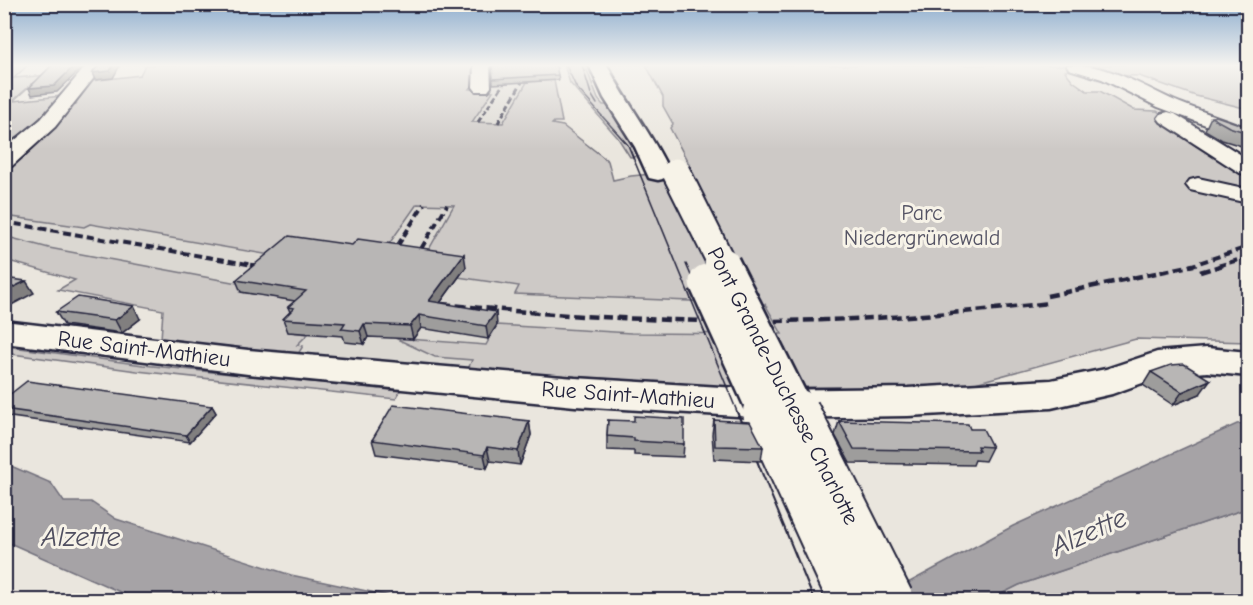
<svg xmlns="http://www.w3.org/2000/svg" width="1253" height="605" font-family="'Comic Neue',sans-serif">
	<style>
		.built { fill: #dbd8d2 }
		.green { fill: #cdc9c6; stroke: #787680; stroke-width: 1.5 }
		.water { fill: #a6a3a6; stroke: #716f7b; stroke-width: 1.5 }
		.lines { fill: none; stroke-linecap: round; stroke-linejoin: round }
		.minor-casing { stroke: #22223b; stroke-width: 4 }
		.major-casing { stroke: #22223b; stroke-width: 5 }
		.minor { fill: #f7f3e8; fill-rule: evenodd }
		.major { fill: #f7f3e8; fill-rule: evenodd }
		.tram-far1 { stroke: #22223b; stroke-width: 1.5 }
		.tram { stroke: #22223b; stroke-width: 2 }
		.rail-far2 { stroke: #22223b; stroke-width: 3; stroke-dasharray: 6 3; stroke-linecap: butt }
		.rail-far1 { stroke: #22223b; stroke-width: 4; stroke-dasharray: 8 4; stroke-linecap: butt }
		.rail { stroke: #22223b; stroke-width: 4.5; stroke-dasharray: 10 4.5; stroke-linecap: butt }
		.major-bridge-far2-casing { stroke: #22223b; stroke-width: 31; stroke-linecap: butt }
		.major-bridge-far1-casing { stroke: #22223b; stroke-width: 40; stroke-linecap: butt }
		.major-bridge-casing { stroke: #22223b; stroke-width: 50; stroke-linecap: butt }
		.major-bridge-far2 { stroke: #f7f3e8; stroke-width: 27 }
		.major-bridge-far1 { stroke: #f7f3e8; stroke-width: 35 }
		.major-bridge { stroke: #f7f3e8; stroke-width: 46 }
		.wall { fill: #9e9d9c; stroke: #22223b; stroke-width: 1.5 }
		.shaded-wall { fill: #817f7f; stroke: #22223b; stroke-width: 1.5 }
		.building { fill: #b8b6b5; stroke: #22223b; stroke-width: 1.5 }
		.labels { text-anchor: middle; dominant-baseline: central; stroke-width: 6; stroke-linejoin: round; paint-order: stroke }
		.park-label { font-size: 22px; fill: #555465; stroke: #f7f3e8 }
		.street-label { font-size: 22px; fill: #22223b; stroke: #f7f3e8 }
		.near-water-label { font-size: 28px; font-style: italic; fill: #504f60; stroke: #f7f3e8 }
	</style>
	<rect width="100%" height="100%" fill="#eae6de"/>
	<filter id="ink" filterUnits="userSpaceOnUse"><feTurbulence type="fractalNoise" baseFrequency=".0167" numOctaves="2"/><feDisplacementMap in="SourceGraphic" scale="12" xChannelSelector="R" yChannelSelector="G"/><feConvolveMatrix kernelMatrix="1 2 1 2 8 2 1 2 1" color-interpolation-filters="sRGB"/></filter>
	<g filter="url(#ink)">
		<g class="built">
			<polygon points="480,65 555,65 527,82 503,123 471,122 469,90 480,78"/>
			<polygon points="417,204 454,205 423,260 519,286 515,294 783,305 1248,265 782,334 631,333 498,325 486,345 397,339 435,357 473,360 468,369 298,354 303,347 296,346 288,332 310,303 240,292 247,285 49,248 5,236 4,216 84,227 90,224 282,257 383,254"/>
		</g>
		<g class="green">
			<polygon points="5,65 28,65 14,78 60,74 54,80 33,83 13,101 62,96 5,152"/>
			<polygon points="145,65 480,65 480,78 469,89 493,91 472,122 503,123 527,82 554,80 562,122 554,122 552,124 563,126 608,161 613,180 631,176 692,170 670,128 673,124 663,106 663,97 646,65 1248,65 1248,109 1196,96 1139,76 1108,75 1080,66 1065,71 1073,81 1087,91 1100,91 1134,110 1157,111 1248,168 1248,342 1136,339 968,385 897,388 712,386 468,369 472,360 435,357 395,338 486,345 497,325 631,333 782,334 765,304 515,294 519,286 458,277 423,260 454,205 417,204 382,254 282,257 90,224 84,227 5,216 4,166 61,116 71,110 76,104 71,105 91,81 140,75"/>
			<polygon points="564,65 585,65 598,99 603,105 609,105 644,156 630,157 618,138 570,83"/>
			<polygon points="4,236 49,248 248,285 240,292 310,303 289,332 308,334 297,345 303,346 298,354 161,339 163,310 58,290 75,280 5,260"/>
			<polygon points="5,346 143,365 400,391 396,399 137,371 5,353"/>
			<polygon points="1248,508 1248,592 1208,600 989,600 1019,585"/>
		</g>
		<g class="water">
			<polygon points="1248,423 1248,508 1019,585 989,600 847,600 908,583 1013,526 1237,424"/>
			<polygon points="4,463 51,483 64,502 91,502 116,519 291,575 409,600 157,600 129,596 5,541"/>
		</g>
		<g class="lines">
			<g class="minor-casing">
				<g id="minor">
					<polygon points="87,65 104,65 55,127 12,166 4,167 4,149 41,119"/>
					<polygon points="474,65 490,65 491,87 488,91 476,91 473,87"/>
					<path d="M1067,65c39,-2 69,18 104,34 25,11 52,19 77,29v13l-90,-34 -56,-28 -33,-10z"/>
					<polygon points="1168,112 1175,114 1248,159 1248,175 1240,173 1161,122 1158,118 1161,114"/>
					<polygon points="1198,178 1248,189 1248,203 1190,190 1186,185 1190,180"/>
				</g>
			</g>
			<g class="major-casing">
				<g id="major">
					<path d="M589,65h18c19,37 46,70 63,108l-3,5 -9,2 -9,-2 -14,-31 -31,-49z"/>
					<polygon points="4,321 248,350 575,378 770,390 908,388 1051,380 1106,369 1157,352 1207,348 1248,352 1248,376 1207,372 1162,376 1112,394 1051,408 908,416 770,418 575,406 248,374 4,343"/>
				</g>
			</g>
			<use href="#minor" class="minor"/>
			<use href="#major" class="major"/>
			<g class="tram-far1">
				<polyline points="566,65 576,87 628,145 738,414"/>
				<polyline points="582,65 591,94 597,104"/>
				<polyline points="686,264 751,414"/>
			</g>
			<g class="tram">
				<polyline points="737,412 814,600"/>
				<polyline points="750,412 831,600"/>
			</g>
			<g class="rail-far2">
				<polyline points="478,122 504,83"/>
				<polyline points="498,123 522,82"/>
			</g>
			<g class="rail-far1">
				<polyline points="4,222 259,266"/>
				<polyline points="391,256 424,204"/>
				<polyline points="415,259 447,205"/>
				<polyline points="1189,266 1248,247"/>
				<polyline points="1218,266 1248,257"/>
			</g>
			<g class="rail">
				<polyline points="250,265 269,268"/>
				<polyline points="1200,272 1223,265"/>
				<polyline points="1047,296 1194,265"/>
				<path d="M442,304c206,22 401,24 607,-1"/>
			</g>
			<g class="major-bridge-far2-casing">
				<polyline id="major-bridge-far2" points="676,172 723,266"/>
			</g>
			<g class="major-bridge-far1-casing">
				<g id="major-bridge-far1">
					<polyline points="722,265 797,414"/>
					<polyline points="707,282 767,414"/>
				</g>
			</g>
			<g class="major-bridge-casing">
				<g id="major-bridge">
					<polyline points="766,412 852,600"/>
					<polyline points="796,412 890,600"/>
				</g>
			</g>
			<use href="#major-bridge-far2" class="major-bridge-far2"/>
			<use href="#major-bridge-far1" class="major-bridge-far1"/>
			<use href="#major-bridge" class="major-bridge"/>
		</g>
		<g class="wall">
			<polygon points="492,65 558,75 559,80 493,84"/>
			<polygon points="1211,117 1248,127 1248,148 1222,140 1205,130"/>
			<polygon points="1248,117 1248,127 1245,124"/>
			<polygon points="466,267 440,303 497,325 488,339 421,328 413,339 368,337 364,344 345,342 343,336 288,332 283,319 290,312 288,307 295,301 241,292 236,280"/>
			<polygon points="56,312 140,319 122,333 64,325"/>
			<polygon points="1151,372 1200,394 1173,405 1143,385"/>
			<polygon points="4,399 212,406 216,413 190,442 4,416"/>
			<polygon points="608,420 684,444 683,457 634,455 634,451 607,450 607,436"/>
			<polygon points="714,420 763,447 761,461 714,459 712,434"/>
			<polygon points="529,421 531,435 520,465 490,461 487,468 376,454 372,440"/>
			<polygon points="839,421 970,429 992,447 985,461 975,460 973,465 850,463 835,435"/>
		</g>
		<g class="shaded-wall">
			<polygon points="75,65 85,65 57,92 32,95 29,88"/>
			<polygon points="113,65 120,65 113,78 95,80 92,73"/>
			<polygon points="464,254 466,267 432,314 429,301"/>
			<polygon points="26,281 34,293 4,309 4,292"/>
			<polygon points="134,306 140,319 122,333 115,320"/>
			<polygon points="496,312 497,325 488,339 486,326"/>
			<polygon points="419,315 421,328 413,339 410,326"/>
			<polygon points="364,324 368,337 364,344 360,331"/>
			<polygon points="1210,380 1200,394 1173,405 1182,392"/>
			<polygon points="212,406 216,413 190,442 186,435"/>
			<polygon points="529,421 531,435 520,465 518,451"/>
			<polygon points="487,447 490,461 487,468 484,455"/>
		</g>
		<g class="building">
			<polygon points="52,65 75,65 54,86 29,88"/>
			<polygon points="99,65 113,65 110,71 92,73"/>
			<polygon points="492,65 556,65 558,75 493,79"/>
			<polygon points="1216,116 1248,127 1248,133 1229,127 1211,117"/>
			<polygon points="289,236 352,245 358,239 464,254 429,301 496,312 486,326 419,315 410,326 364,324 360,331 341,329 345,323 283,319 294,308 288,307 306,291 236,280"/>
			<polygon points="4,278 26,281 4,292"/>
			<polygon points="78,297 134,306 115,320 56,312"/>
			<polygon points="1184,364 1210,380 1182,392 1151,372 1171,365"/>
			<polygon points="27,381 212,406 186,435 4,409 4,399"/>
			<polygon points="393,405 529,421 518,451 487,447 484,455 372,440"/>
			<polygon points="634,416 684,419 684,444 634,441 634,438 607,436 608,420 634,421"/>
			<polygon points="714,420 750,422 763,447 715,446"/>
			<polygon points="839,421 968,424 970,429 983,429 992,447 977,446 979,451 854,449"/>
		</g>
	</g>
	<linearGradient id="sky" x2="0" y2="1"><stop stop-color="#8dadce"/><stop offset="0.44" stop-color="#f6f4f0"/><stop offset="1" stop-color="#f6f4f0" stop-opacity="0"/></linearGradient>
	<rect width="1253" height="149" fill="url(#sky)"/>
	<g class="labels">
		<g class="park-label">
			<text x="922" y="213">Parc<tspan x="922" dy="25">Niedergrünewald</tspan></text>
		</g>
		<g class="street-label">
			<text transform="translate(144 349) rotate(7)">Rue Saint-Mathieu</text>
			<text transform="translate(783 386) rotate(63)">Pont Grande-Duchesse Charlotte</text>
			<text transform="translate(628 395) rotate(4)">Rue Saint-Mathieu</text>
		</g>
		<g class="near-water-label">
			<text transform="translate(1089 532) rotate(-24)">Alzette</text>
			<text x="81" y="537">Alzette</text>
		</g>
	</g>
	<rect width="1253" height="605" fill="none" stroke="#f7f3e8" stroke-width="24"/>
	<rect x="12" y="12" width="1229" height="581" fill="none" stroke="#22223b" stroke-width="2" filter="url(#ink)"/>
</svg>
